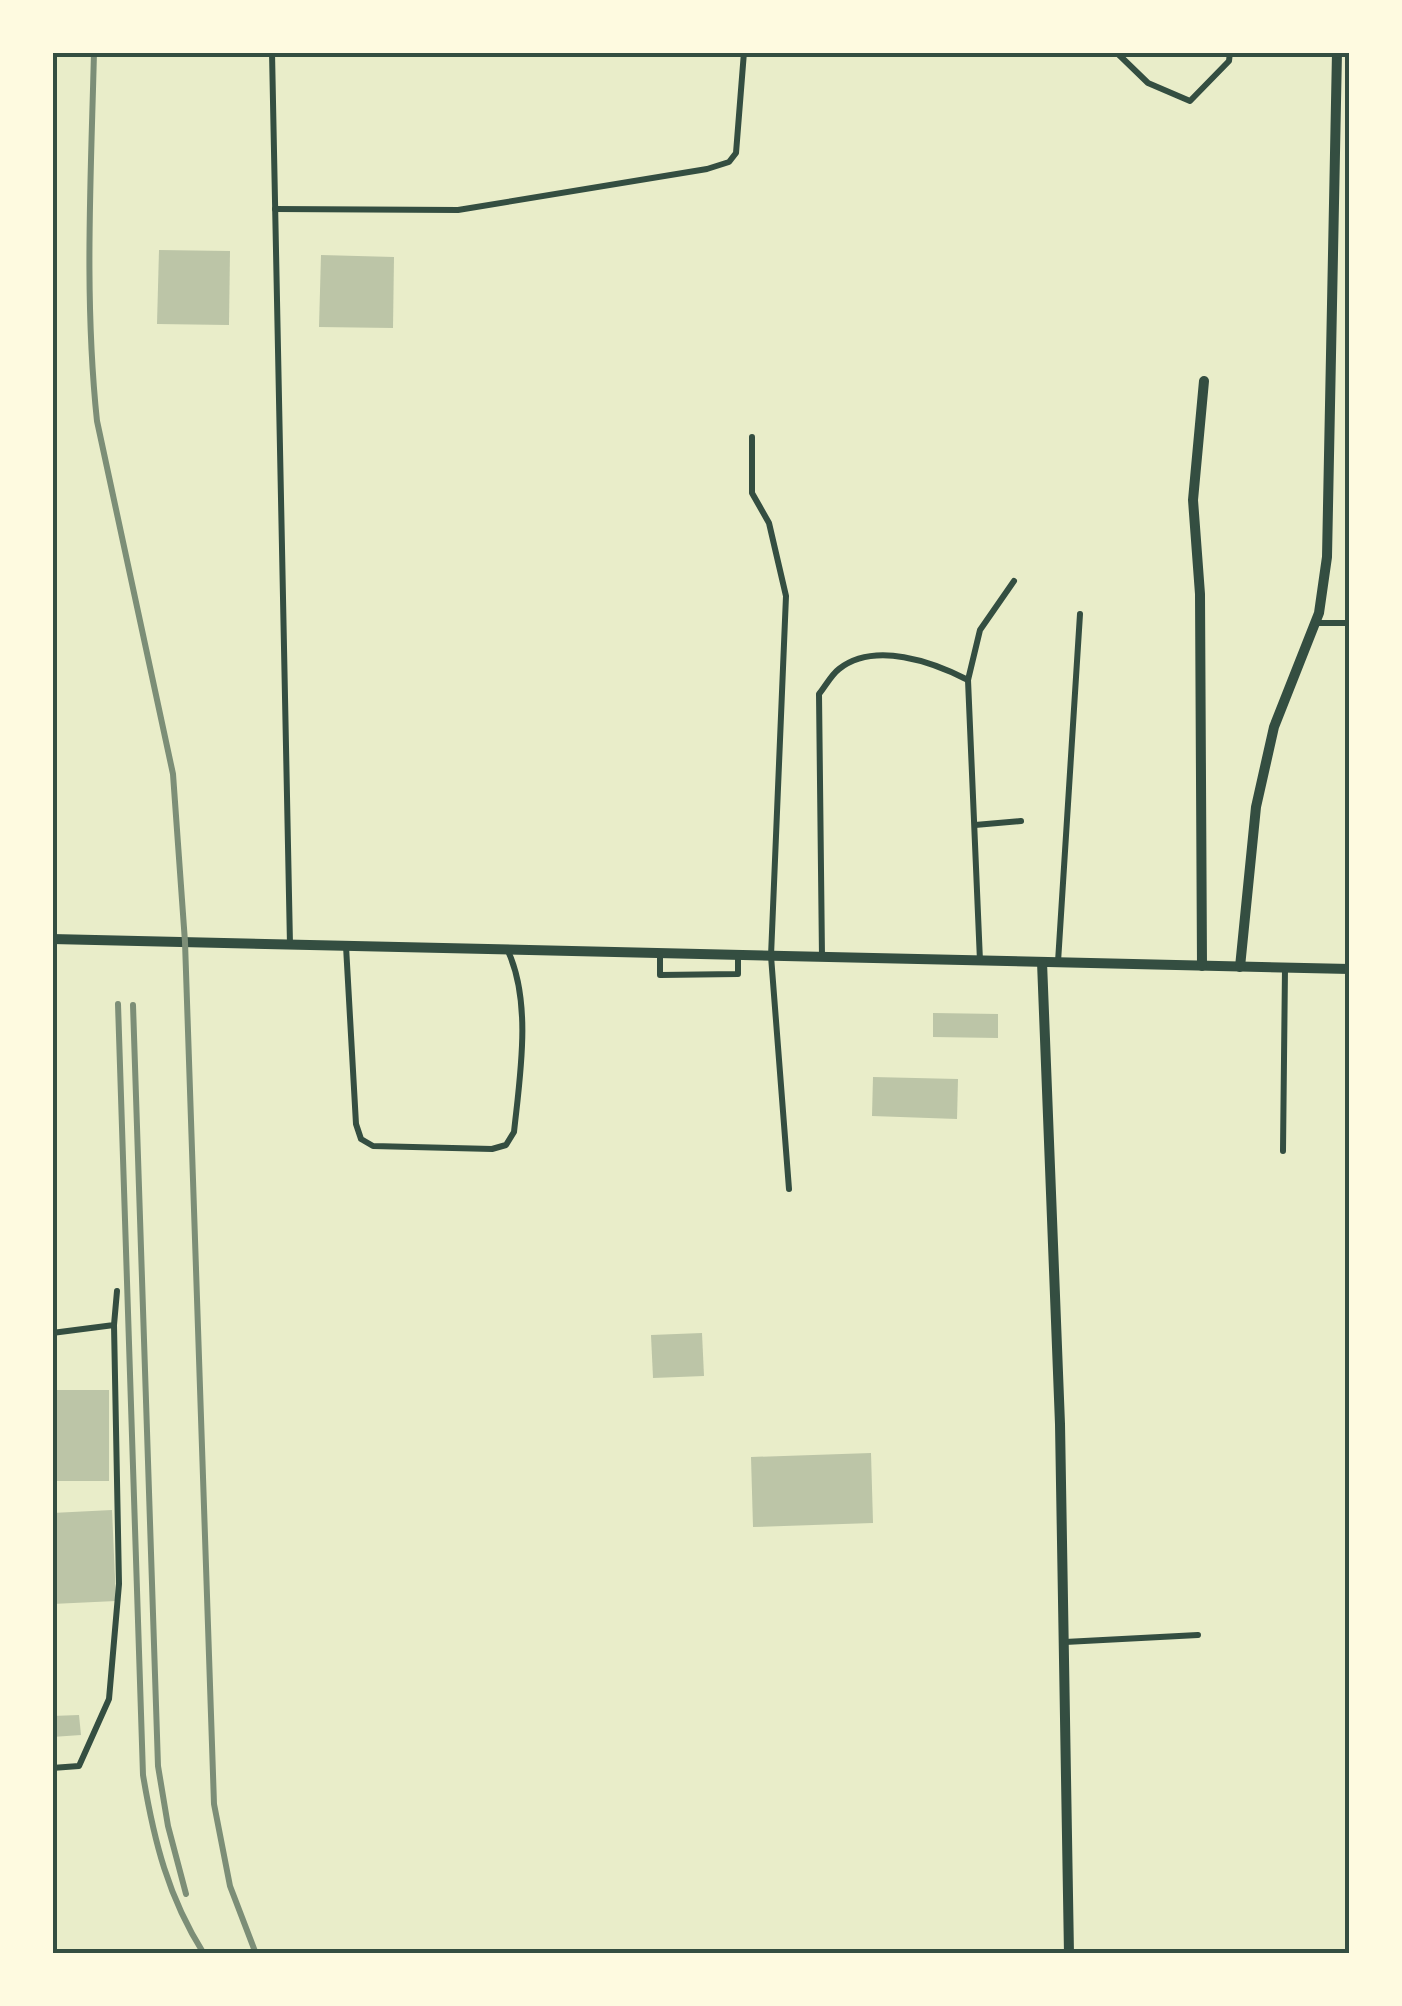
<svg xmlns="http://www.w3.org/2000/svg" width="1402" height="2006" font-family="'Archivo Narrow',sans-serif">
	<style>
		.building { fill: #bcc5a7 }
		.lines { fill: none; stroke-linecap: round; stroke-linejoin: round }
		.service { stroke: #344e41; stroke-width: 6 }
		.minor { stroke: #344e41; stroke-width: 10 }
		.rail { stroke: #7c8e77; stroke-width: 6 }
		.neatline { fill: none; stroke: #344e41; stroke-width: 4 }
	</style>
	<rect width="100%" height="100%" fill="#e9edc9"/>
	<g class="building">
		<polygon points="159,250 230,251 229,325 157,324"/>
		<polygon points="321,255 394,257 393,328 319,327"/>
		<polygon points="933,1013 998,1014 998,1038 933,1037"/>
		<polygon points="873,1077 958,1079 957,1119 872,1116"/>
		<polygon points="702,1333 704,1376 653,1378 651,1335"/>
		<rect x="52" y="1390" width="57" height="91"/>
		<polygon points="871,1453 873,1523 753,1527 751,1457"/>
		<polygon points="112,1510 116,1601 52,1604 52,1513"/>
		<polygon points="79,1715 81,1735 52,1737 52,1716"/>
	</g>
	<g class="lines">
		<g class="service">
			<polyline points="272,52 290,945"/>
			<polyline points="1116,52 1148,83 1190,101 1229,61 1230,52"/>
			<polyline points="275,209 458,210 707,169 729,162 736,153 744,52"/>
			<polyline points="752,437 752,493 769,523 786,596 771,956 789,1189"/>
			<polyline points="1315,623 1350,623"/>
			<polyline points="975,825 1021,821"/>
			<path d="M346,946l10,178 5,15 12,7 119,3 14,-4 8,-13c6,-56 18,-129 -6,-181"/>
			<polyline points="660,953 660,975 738,974 738,955"/>
			<path d="M822,957l-3,-263c6,-7 12,-19 20,-25 36,-28 94,-7 129,11"/>
			<polyline points="980,961 968,680 980,630 1014,581"/>
			<polyline points="1058,962 1080,614"/>
			<polyline points="1283,1151 1285,968"/>
			<polyline points="52,1333 114,1325 117,1291"/>
			<polyline points="1065,1642 1198,1635"/>
			<polyline points="52,1768 79,1766 109,1699 119,1584 114,1325"/>
		</g>
		<g class="minor">
			<polyline points="52,939 1350,969"/>
			<polyline points="1042,962 1060,1424 1069,1954"/>
			<polyline points="1202,966 1200,594 1193,500 1204,381"/>
			<polyline points="1240,967 1256,807 1274,727 1319,613 1327,557 1337,52"/>
		</g>
		<g class="rail">
			<path d="M94,52c-3,124 -10,246 3,369l76,353 12,168 29,862 16,82 26,68"/>
			<path d="M118,1004l25,771c11,66 25,122 61,179"/>
			<polyline points="133,1005 158,1766 168,1826 186,1894"/>
		</g>
	</g>
	<rect width="1402" height="2006" fill="none" stroke="#fefae0" stroke-width="110"/>
	<rect x="55" y="55" width="1292" height="1896" class="neatline"/>
</svg>
